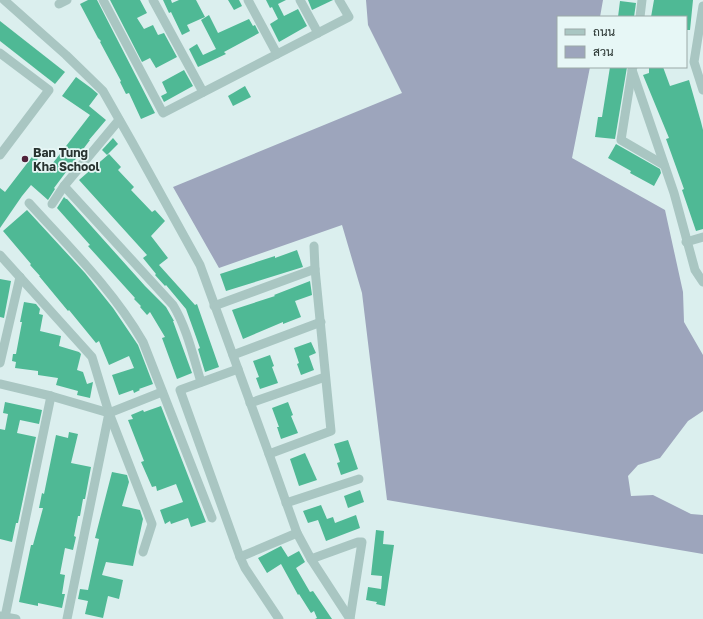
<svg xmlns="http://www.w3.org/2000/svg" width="703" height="619" font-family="'Golos Text',Sarabun,sans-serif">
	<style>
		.green { fill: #9da5bc }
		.building { fill: #4fb995 }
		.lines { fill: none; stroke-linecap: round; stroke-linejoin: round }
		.minor { stroke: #a9c6c2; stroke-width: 9 }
		.poi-dot { fill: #50223a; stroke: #e7f7f6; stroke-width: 1.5 }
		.labels { text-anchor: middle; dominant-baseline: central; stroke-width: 3.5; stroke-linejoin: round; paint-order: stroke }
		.poi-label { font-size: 12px; font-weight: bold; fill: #283330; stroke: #e7f7f6; text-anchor: start }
	</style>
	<rect width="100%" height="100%" fill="#dbefee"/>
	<polygon class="green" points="366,0 603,0 600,17 558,17 558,67 590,67 572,158 665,210 683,292 684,322 703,355 703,411 688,421 660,458 638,465 628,476 631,496 653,495 691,514 703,515 703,554 387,500 362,293 342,225 219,268 173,187 402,93 368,25"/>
	<g class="building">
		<polygon points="88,0 97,0 155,113 141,119 129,93 126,94 120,82 121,81 100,42 101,41 98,38 80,4"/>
		<polygon points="110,0 140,0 147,13 137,18 144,29 153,25 158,35 164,33 177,57 156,68 150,58 142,62"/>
		<polygon points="163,0 171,0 172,3 179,0 196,0 205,17 187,25 190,31 182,35 171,12 169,13"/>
		<polygon points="228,0 239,0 242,6 234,10"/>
		<polygon points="266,0 286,0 278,4 284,16 298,9 307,26 279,42 270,24 278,19 272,7 270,8"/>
		<polygon points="308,0 333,0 312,10"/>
		<polygon points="654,0 693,0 690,30 686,30 686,17 651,17"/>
		<polygon points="620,1 636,3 634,17 618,17"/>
		<polygon points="209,15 218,33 249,19 253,26 255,25 259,33 224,52 226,54 198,67 189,49 197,44 203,55 216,49 201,20"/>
		<polygon points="0,21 65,72 55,84 0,41"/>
		<polygon points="610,67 627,67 615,139 595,137 598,117 602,117"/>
		<polygon points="649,67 663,67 670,86 689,80 701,122 703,130 703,229 696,231 682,190 684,189 666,139 669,138 643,75 649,73"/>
		<polygon points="184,70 193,86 164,102 161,96 167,93 162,82"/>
		<polygon points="76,77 91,88 98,94 89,106 106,120 89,140 90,140 54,188 55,189 48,200 31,185 22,196 0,228 0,188 5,192 35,153 39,157 35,163 46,172 90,115 62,96"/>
		<polygon points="245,86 251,97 233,106 228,96"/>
		<polygon points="113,138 118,144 107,155 102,150"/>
		<polygon points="616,144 660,169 661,173 654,186 630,173 631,171 608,158"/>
		<polygon points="109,154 121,167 118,170 134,187 131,190 152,212 155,210 165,221 151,236 168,258 159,265 195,305 197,304 219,367 205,372 198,349 200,348 186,309 166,285 165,286 155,275 156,274 143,258 147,255 79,180"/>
		<polygon points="64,197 66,199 67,199 145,286 166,307 174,321 173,321 192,373 177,379 162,338 165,337 150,312 147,315 140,307 141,306 134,299 135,298 88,246 90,245 57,208"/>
		<polygon points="27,210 85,273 113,308 138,345 153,384 139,389 140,390 134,393 133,390 119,395 112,375 134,368 129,356 109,365 99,341 96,343 69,310 68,311 39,276 40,276 30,265 31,264 3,231"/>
		<polygon points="297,250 303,267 226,291 220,274 275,256 275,258"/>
		<polygon points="0,279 11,281 4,318 0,317"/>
		<polygon points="310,281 312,295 295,301 301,317 283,324 283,322 243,339 232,310 275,296 274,295"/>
		<polygon points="24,302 36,304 40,309 39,314 43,315 40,331 61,336 59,346 79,352 81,354 77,370 83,372 87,384 93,382 90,398 77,395 78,391 56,385 58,378 38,375 38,371 15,368 16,362 12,361 13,354 16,354 22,322 20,322"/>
		<polygon points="311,342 316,353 309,356 314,370 301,375 297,364 299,363 294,348"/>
		<polygon points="270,355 274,366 272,367 278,383 260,389 256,378 259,377 253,361"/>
		<polygon points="5,402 42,410 39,424 20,420 17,433 36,437 18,523 16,523 12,542 0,539 0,429 5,430 8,414 3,413"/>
		<polygon points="288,402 293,415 291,416 298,433 281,439 277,427 279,427 272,408"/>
		<polygon points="161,406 206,522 191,527 188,518 171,524 170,521 165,524 160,510 183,502 176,484 157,491 156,486 152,487 141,462 144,461 128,420 133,419 131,415 143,410 144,412"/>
		<polygon points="69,432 78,434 71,463 91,467 85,499 83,499 80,516 78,516 74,536 76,537 73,550 65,548 60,574 65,575 62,594 65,594 62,608 38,603 38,606 19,602 31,545 33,545 43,508 39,508 42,493 44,494 56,435 68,438"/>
		<polygon points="348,440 358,469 341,475 337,463 340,462 334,444"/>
		<polygon points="305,453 317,480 299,486 290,459"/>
		<polygon points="112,472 127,475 129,482 122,506 140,510 143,519 133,566 106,562 102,575 123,580 119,599 108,596 103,618 85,614 88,601 78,599 80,589 88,590 99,539 95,538"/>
		<polygon points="360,490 364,502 348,508 344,496"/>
		<polygon points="321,505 327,519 333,517 335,523 356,515 360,528 326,541 318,520 308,523 303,511"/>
		<polygon points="376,530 384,531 383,544 394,545 385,606 376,604 377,602 366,600 368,587 381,589 382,576 371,575"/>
		<polygon points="281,546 288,557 299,551 305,562 296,568 310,592 313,591 332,619 315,619 317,618 314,611 311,613 299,594 298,595 281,564 267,573 258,558"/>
	</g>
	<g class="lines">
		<g class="minor">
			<polyline points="4,0 66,55 103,91 132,142 200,265 269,454 297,533 311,559 350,619"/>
			<polyline points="103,0 163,113 349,17 339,0"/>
			<polyline points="153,0 203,92"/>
			<polyline points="248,0 277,54"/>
			<polyline points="300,0 318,33"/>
			<polyline points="59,4 67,0"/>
			<polyline points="703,6 694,62 703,90"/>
			<polyline points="640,17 642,0"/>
			<polyline points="0,53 49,90 0,155"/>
			<polyline points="633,67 632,70 674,193 695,270 703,282"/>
			<polyline points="632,71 621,140 664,165"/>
			<path d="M64,186l109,119c14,23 20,51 28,77"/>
			<path d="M29,203c40,44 84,87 114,139l69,176"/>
			<polyline points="52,204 64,186 119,120"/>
			<polyline points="686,242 703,237"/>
			<polyline points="0,255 92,357 109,413 152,524 143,552"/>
			<polyline points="214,306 315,269"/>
			<polyline points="233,355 321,322"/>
			<polyline points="0,363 20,277"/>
			<polyline points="238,369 180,390 240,557 245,568 279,619"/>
			<polyline points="0,384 51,396 109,413 162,392"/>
			<polyline points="250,403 325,377"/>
			<polyline points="269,454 331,431 315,269 314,246"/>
			<polyline points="286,503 359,479"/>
			<polyline points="240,557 297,533"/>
			<polyline points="311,559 358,542 362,542 350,619"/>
			<polyline points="0,616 16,619"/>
			<polyline points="5,617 51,396"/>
			<polyline points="67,619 109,413"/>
		</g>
	</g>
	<circle class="poi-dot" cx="25" cy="159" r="4"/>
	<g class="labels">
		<g class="poi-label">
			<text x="33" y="152">Ban Tung<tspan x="33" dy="14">Kha School</tspan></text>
		</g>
	</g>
	<rect x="557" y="16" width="130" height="52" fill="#e7f7f6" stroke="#9ba9a7"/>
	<rect x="565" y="29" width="20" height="6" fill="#a9c6c2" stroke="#9ba9a7"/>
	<text x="593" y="36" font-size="12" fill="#283330">ถนน</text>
	<rect x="565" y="46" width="20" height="12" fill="#9da5bc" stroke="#9ba9a7"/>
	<text x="593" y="56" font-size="12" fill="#283330">สวน</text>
</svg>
